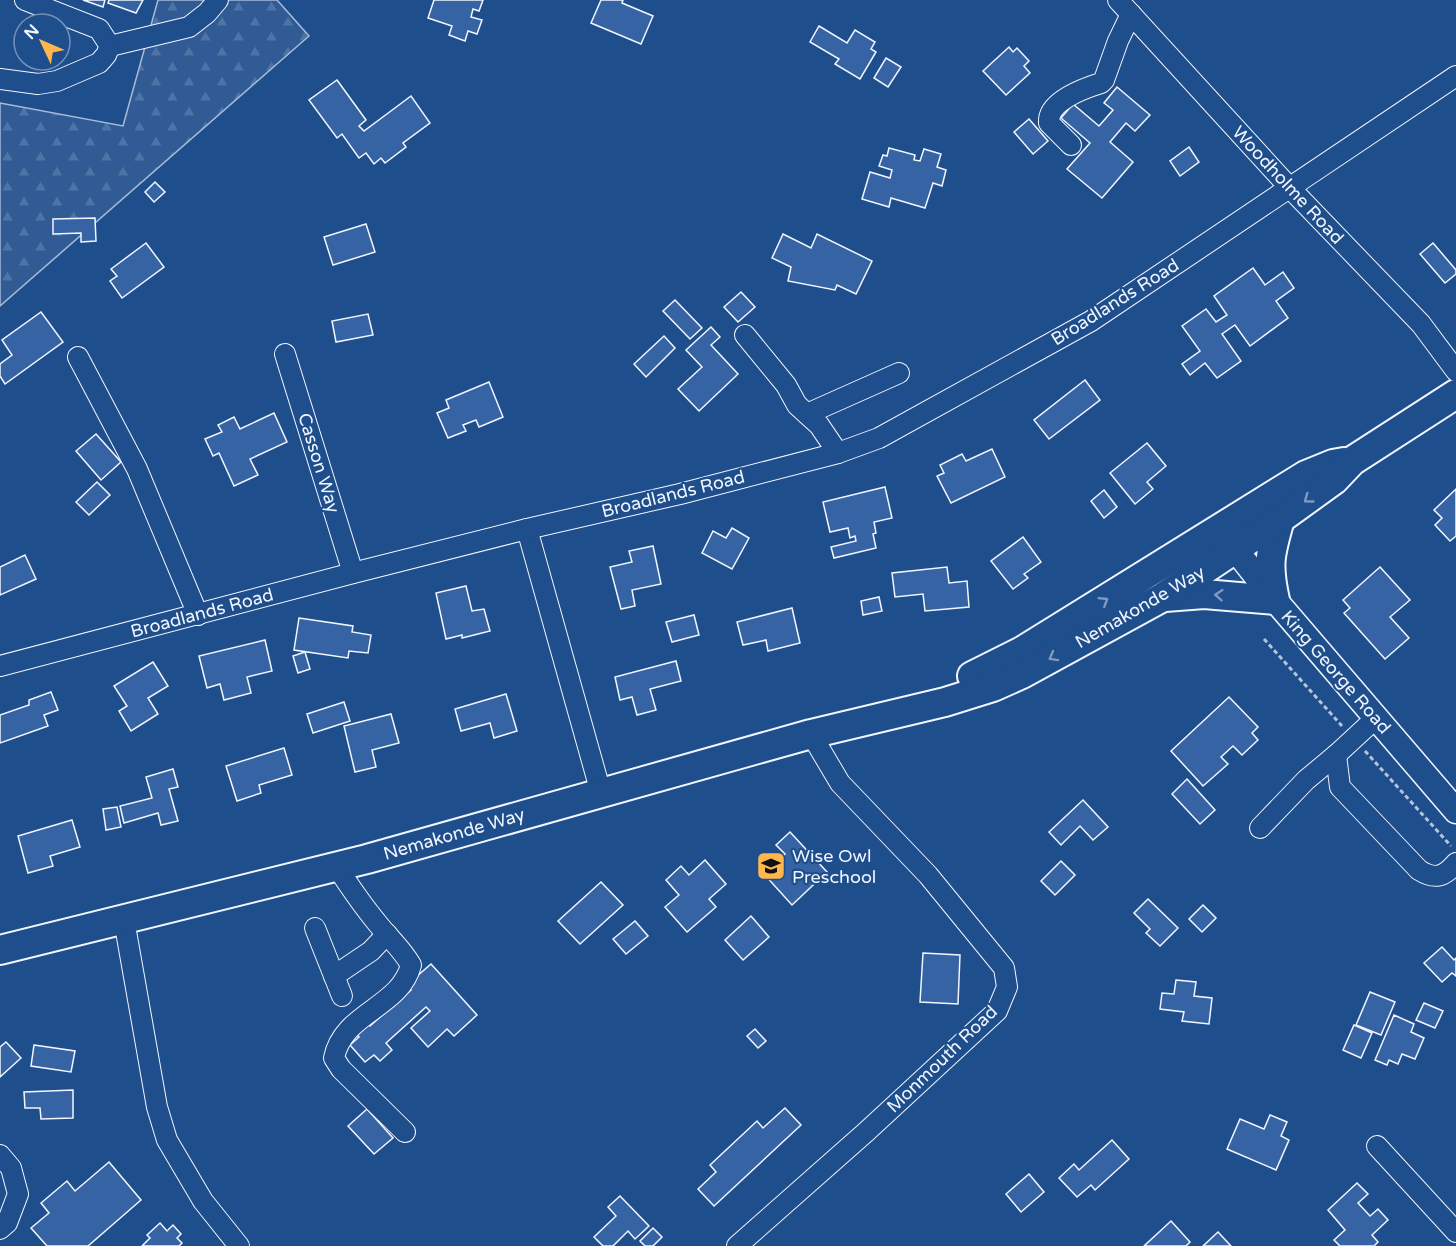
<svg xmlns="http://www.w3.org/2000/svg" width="1456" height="1246" font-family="'Varela Round',sans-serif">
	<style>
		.forest { fill: url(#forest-firs); stroke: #a8bbd7; stroke-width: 1.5 }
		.building { fill: #3563a3; stroke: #f2f6ff; stroke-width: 1.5 }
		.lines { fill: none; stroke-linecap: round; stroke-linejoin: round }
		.minor-casing { stroke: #f2f6ff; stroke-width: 22 }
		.major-casing { stroke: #f2f6ff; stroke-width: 27 }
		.highway-casing { stroke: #f2f6ff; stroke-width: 32 }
		.path { stroke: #b3c4dc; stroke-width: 3; stroke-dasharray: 4.5 3; stroke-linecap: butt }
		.minor { stroke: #1f4e8c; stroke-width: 20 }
		.major { stroke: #1f4e8c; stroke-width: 24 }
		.highway { stroke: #1f4e8c; stroke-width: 28 }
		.oneway { stroke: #7e9ac0 }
		.labels { text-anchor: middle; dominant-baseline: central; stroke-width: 4.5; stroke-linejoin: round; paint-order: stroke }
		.street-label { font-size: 18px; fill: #f2f6ff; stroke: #1f4e8c }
		.poi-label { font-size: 18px; fill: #f2f6ff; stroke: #1f4e8c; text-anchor: start }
	</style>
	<defs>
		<pattern id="forest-firs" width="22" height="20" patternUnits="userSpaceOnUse" patternTransform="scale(1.5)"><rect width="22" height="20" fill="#305b95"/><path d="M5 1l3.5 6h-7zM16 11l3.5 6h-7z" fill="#4e73a5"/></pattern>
	</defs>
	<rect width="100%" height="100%" fill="#1f4e8c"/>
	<polygon class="forest" points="158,0 277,0 309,36 0,306 0,103 123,126"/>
	<g class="building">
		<polygon points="83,0 105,0 103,7"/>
		<polygon points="109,0 143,0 136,13 108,3"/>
		<polygon points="434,0 483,0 479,11 473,9 471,17 482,20 477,34 468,31 465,41 449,35 452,26 428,18"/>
		<polygon points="601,0 623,0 622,3 653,16 641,44 591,23"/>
		<polygon points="819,26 847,43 855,30 875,42 871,49 876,52 860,79 835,64 839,59 810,42"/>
		<polygon points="1009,47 1013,52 1017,48 1029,61 1024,66 1030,73 1006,95 983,71"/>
		<polygon points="886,58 901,67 888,87 874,78"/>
		<polygon points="337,80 366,120 359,126 364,131 411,96 430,123 403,143 406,147 385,163 381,158 374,164 366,153 359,158 342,134 337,138 309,100"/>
		<polygon points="1117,87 1150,115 1135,131 1126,123 1110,142 1133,162 1102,198 1067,169 1090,143 1061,118 1073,104 1099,126 1113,110 1104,103"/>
		<polygon points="1029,119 1048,141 1033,154 1014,132"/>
		<polygon points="1189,147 1199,162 1180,176 1170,161"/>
		<polygon points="889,148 915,155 914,160 920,161 924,149 941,154 937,167 946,170 942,186 933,183 925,208 891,198 889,207 862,199 870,172 890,178 892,170 879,166 883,155 887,156"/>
		<polygon points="155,182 165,192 154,202 145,192"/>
		<polygon points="95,218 96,241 81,242 81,233 53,234 53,219"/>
		<polygon points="366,224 375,252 333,265 324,237"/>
		<polygon points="783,234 811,248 817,234 872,261 856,294 837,285 835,290 788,281 791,267 772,258"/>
		<polygon points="146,243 164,267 122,298 110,281 117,276 111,269"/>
		<polygon points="1433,243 1456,270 1456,274 1445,283 1420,254"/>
		<polygon points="1253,268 1265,285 1283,272 1294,288 1276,301 1288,318 1250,346 1235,325 1222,334 1241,361 1217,378 1205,363 1190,375 1182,364 1200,351 1182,326 1206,309 1216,322 1227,315 1214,296"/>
		<polygon points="741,292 755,307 738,322 724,307"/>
		<polygon points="675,300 702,328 690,339 663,311"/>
		<polygon points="41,312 63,342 5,384 0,376 0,364 12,355 2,340"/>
		<polygon points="368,314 373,335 336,342 332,321"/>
		<polygon points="711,327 720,337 711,345 738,374 699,411 678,389 702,367 686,350"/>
		<polygon points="664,336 675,348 646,377 634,364"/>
		<polygon points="1085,380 1100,400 1049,439 1034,420"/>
		<polygon points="489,382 503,417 479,427 476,420 463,425 466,431 448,438 437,413 449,408 446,400"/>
		<polygon points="274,413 287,442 250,459 258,475 234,486 219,453 213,456 205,439 222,432 218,425 234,417 240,429"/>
		<polygon points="96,434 121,462 101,480 76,451"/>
		<polygon points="1147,443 1166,466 1147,482 1153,489 1135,504 1110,473"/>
		<polygon points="992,449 1005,477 951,503 937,476 944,473 940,465 962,454 966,461"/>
		<polygon points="97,482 110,495 89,515 76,502"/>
		<polygon points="885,487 892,518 874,522 876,533 873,534 876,548 834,558 831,547 856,541 855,536 850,538 848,528 830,532 823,502"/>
		<polygon points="1456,489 1456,536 1450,541 1435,525 1442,518 1434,510"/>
		<polygon points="1104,490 1117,507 1104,518 1091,501"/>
		<polygon points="732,528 749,538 732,569 702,553 713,531 726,538"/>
		<polygon points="1023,537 1041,562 1024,574 1028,578 1013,589 991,561"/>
		<polygon points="653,546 661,584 632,590 635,606 621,609 610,567 632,562 629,551"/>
		<polygon points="25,555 36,579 0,595 0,567"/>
		<polygon points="947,567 949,583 967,581 969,607 925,611 923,594 895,597 892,573"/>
		<polygon points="1380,567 1410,600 1390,617 1409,638 1385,659 1344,613 1350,608 1343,600"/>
		<polygon points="466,586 472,611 484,609 490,631 462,638 462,635 446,639 436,593"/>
		<polygon points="879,597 882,611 863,615 861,601"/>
		<polygon points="792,608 800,643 768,651 766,640 743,645 737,622"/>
		<polygon points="694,615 699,635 672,642 666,622"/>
		<polygon points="299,618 353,626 352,632 371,635 368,653 349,651 348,658 294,650"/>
		<polygon points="265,640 272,671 247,677 251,693 224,700 220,684 207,688 199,656"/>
		<polygon points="305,652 310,669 298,673 293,656"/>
		<polygon points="676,661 681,681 650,689 656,710 637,715 632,697 620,700 615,677"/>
		<polygon points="153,662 168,686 148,698 158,714 131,731 119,711 127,706 114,686"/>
		<polygon points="51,692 58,710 44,715 48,726 0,743 0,715 29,705 29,700"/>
		<polygon points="506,694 517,731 494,738 490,723 461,731 455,709"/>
		<polygon points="1229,697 1258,727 1252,733 1258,740 1242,755 1233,746 1221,757 1228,764 1203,786 1171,751"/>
		<polygon points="344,702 350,721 313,733 307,714"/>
		<polygon points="391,714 399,743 372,750 376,767 355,772 344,726"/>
		<polygon points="284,748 292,775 259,785 261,793 237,801 226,766"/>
		<polygon points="173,769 178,787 169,789 178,821 161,825 158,813 124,823 120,806 152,798 146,777"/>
		<polygon points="1187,779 1215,810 1200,824 1172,794"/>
		<polygon points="1083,800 1108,827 1093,840 1080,826 1061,845 1049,832"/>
		<polygon points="117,807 121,827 106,830 103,809"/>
		<polygon points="72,820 80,847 50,856 53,866 28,873 18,836"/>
		<polygon points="790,832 827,872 792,905 763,873 785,854 776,845"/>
		<polygon points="705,860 726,884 709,899 716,907 687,932 665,907 679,895 666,880 681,866 689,875"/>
		<polygon points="1061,861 1075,875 1055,895 1041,881"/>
		<polygon points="601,882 623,905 580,944 558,921"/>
		<polygon points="1148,899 1178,928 1160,946 1146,933 1150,929 1134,913"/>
		<polygon points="1203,905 1216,918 1202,932 1189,919"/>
		<polygon points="751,916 769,937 743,960 725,940"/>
		<polygon points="635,921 648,936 626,954 613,939"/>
		<polygon points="1442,947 1454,960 1456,958 1456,976 1452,973 1442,982 1424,963"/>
		<polygon points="923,953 960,955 958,1004 920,1002"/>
		<polygon points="431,964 477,1015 454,1036 447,1029 428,1047 411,1028 430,1011 426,1007 386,1043 392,1050 380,1061 374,1055 365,1062 350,1045 359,1037 355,1033 367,1022 370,1026 411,990 408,984"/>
		<polygon points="1176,980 1196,982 1194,996 1212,998 1209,1024 1182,1021 1184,1012 1160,1009 1162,993 1174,994"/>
		<polygon points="1370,992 1395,1002 1381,1035 1356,1025"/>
		<polygon points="1424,1003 1443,1011 1435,1028 1416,1020"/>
		<polygon points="1394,1015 1414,1024 1411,1032 1424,1038 1415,1059 1402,1054 1398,1064 1389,1060 1387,1065 1375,1060"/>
		<polygon points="1354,1025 1372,1033 1361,1058 1343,1050"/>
		<polygon points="755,1029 766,1041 758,1048 747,1036"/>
		<polygon points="6,1042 21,1058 0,1077 0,1047"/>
		<polygon points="34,1045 75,1051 71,1072 31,1066"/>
		<polygon points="73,1090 73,1118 41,1119 40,1108 25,1108 24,1092"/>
		<polygon points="785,1108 801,1125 714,1206 698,1189 716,1172 710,1165 757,1121 763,1128"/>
		<polygon points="367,1109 393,1138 374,1154 348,1126"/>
		<polygon points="1270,1115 1287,1122 1281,1136 1289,1140 1276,1170 1227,1149 1240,1119 1264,1129"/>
		<polygon points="1112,1140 1129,1159 1095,1190 1091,1185 1077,1197 1059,1178 1074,1164 1079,1170"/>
		<polygon points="109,1162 141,1200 88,1246 47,1246 31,1228 49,1213 41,1203 67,1181 75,1191"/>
		<polygon points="1029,1174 1044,1192 1021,1212 1006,1194"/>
		<polygon points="1357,1183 1368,1194 1358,1203 1370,1216 1378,1209 1388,1220 1372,1235 1378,1242 1374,1246 1340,1246 1334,1240 1345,1230 1328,1210"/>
		<polygon points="620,1196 649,1226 635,1239 628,1231 613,1246 603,1246 594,1237 616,1216 608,1207"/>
		<polygon points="1171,1221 1190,1242 1186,1246 1144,1246"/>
		<polygon points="160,1223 167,1231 173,1225 181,1234 177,1238 182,1243 179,1246 142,1246 150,1238 147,1235"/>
		<polygon points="653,1228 662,1237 653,1246 645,1246 640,1241"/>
		<polygon points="1218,1232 1231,1246 1203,1246"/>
	</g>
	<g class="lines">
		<g class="minor-casing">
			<g id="minor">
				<polyline points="25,0 99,29 110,46"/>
				<polyline points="1118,0 1289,187 1421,324 1456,371"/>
				<polyline points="110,46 189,27 207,13 218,0"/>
				<polyline points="0,79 38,84 57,81 99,63 106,55 110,46"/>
				<path d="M1071,145l-22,-22c-2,-22 36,-35 52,-40l3,-3 14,-39 13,-27"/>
				<polyline points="745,335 786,385 797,405 819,425 838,453"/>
				<polyline points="285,354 353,573"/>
				<polyline points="78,357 137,469 198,615"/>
				<polyline points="807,414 899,373"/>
				<polyline points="527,529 601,793"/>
				<polyline points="0,666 353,573 527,529 680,494 838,453 879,438 1091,321 1456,76"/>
				<path d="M1336,755l4,32 79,83c16,10 25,7 37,-7"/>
				<polyline points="1260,828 1306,780 1336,755 1376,718"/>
				<path d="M337,867c13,20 26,39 41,57 11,14 24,25 33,41 -11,43 -68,47 -77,93l7,11 64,63"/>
				<polyline points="124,920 157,1107 167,1140 203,1201 239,1246"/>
				<polyline points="315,928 342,996"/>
				<polyline points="334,976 371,951 387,934"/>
				<polyline points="1377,1146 1456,1232"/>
				<polyline points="0,1155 11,1168 18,1194 7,1223 0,1229"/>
				<polyline points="737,1246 866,1132 997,1011 1007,987 1004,968 928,875 840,783 811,734"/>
			</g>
		</g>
		<g class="major-casing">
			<polyline id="major" points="1224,535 1275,600 1456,811"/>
		</g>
		<g class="highway-casing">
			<g id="highway">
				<path d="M1165,597l39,-3 71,6c-8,-36 -5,-46 5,-81"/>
				<polyline points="972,676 1022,651 1306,475 1333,464 1344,462"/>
				<polyline points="0,950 367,859 811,734 945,702 993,687 1022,674 1163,597 1280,519 1334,480 1352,461 1456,394"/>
			</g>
		</g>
		<g class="path">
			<polyline points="1264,639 1342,726"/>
			<polyline points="1365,751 1451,846"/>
		</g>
		<use href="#minor" class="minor"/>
		<use href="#major" class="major"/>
		<use href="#highway" class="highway"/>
	</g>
	<defs><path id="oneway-chevron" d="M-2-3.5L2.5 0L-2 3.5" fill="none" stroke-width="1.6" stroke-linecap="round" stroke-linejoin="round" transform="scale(1.5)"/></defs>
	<g class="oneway">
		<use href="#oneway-chevron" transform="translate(1308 499) rotate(144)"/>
		<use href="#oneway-chevron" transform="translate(1219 595) rotate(-176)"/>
		<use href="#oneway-chevron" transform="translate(1104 601) rotate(-32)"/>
		<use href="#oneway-chevron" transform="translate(1053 657) rotate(151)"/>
	</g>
	<defs>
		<g id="school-square" transform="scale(1.5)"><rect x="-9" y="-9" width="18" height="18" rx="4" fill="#ffb74d" stroke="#1f4e8c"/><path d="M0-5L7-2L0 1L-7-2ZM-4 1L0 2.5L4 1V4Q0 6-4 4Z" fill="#111"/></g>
	</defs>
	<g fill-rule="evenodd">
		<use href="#school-square" x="771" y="866"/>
	</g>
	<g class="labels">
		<g class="street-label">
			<text transform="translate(1288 185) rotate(47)">Woodholme Road</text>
			<text transform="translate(1115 302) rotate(-32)">Broadlands Road</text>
			<text transform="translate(319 463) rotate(73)">Casson Way</text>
			<text transform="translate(673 494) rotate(-14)">Broadlands Road</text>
			<text transform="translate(1140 607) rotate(-30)">Nemakonde Way</text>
			<text transform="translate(202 613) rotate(-15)">Broadlands Road</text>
			<text transform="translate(1336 672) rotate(49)">King George Road</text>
			<text transform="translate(454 834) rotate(-16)">Nemakonde Way</text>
			<text transform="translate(942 1059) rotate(-44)">Monmouth Road</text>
		</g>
		<g class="poi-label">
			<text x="792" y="856">Wise Owl<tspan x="792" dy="21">Preschool</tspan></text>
		</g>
	</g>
	<g transform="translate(42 42) rotate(314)"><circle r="28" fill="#1f4e8c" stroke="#7391ba" stroke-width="1.5"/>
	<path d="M0-4.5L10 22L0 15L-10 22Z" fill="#ffb74d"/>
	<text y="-9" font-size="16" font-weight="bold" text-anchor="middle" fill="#f2f6ff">N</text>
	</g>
</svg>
